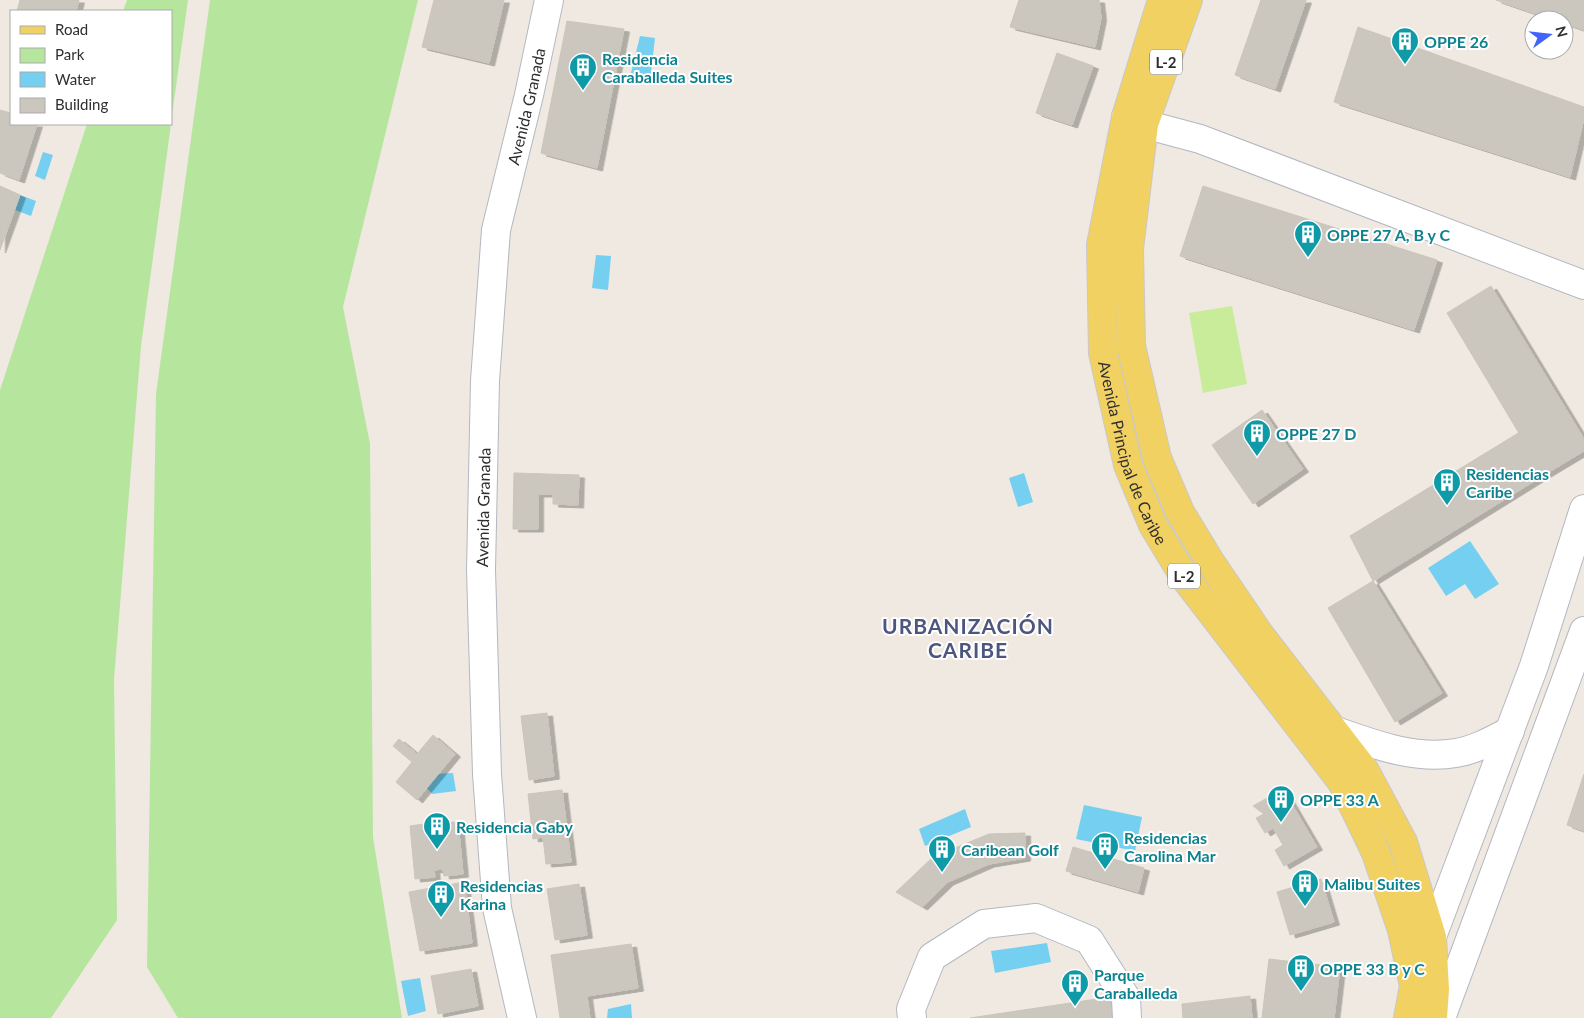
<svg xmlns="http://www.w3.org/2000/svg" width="1584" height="1018" font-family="Lato,sans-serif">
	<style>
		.green { fill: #b6e59e }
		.pitch { fill: #c9ec9a }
		.water { fill: #75cff0 }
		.building { fill: #cbc7bf; stroke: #cbc5ba; filter: url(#shadow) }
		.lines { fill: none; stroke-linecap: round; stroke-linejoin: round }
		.minor-casing { stroke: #b4b7c1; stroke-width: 30 }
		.major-casing { stroke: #c9c9c9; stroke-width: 30 }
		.minor { stroke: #fff; stroke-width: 28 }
		.major { stroke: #f2d163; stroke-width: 28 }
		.labels { text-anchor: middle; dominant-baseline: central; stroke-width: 4; stroke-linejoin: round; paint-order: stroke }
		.shield { fill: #fff; stroke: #6d6d6d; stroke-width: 1 }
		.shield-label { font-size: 15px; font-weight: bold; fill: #2e2e2e }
		.culture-label { font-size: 16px; font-weight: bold; fill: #0d838f; stroke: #fff; text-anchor: start }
		.street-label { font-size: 16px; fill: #2e2e2e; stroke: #fff }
		.district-label { font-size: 21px; font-weight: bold; letter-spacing: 1px; fill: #4d5680; stroke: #fff }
	</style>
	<defs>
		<filter id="shadow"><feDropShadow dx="5.5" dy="3" stdDeviation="0" flood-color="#0004"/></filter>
	</defs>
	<rect width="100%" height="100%" fill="#efe9e1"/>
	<g class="green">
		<polygon points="127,0 188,0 171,122 171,11 123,11"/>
		<polygon points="210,0 418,0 343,307 370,444 373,837 402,1018 178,1018 147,967 156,394"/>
		<polygon points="87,124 171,124 141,346 114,679 117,920 51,1018 0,1018 0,390"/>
	</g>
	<polygon class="pitch" points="1232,306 1247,384 1203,393 1189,313"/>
	<g class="water">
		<polygon points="640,36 655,38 650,81 629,81"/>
		<polygon points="43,152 53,155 45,180 35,176"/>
		<polygon points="20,195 36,201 31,216 15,210"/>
		<polygon points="596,255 611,256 608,290 592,288"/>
		<polygon points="1024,473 1033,502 1018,507 1009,478"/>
		<polygon points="1470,541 1499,584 1475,599 1465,584 1446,596 1428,568"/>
		<polygon points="453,773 456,791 432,794 426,787 435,774"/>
		<polygon points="1084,805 1142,817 1135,851 1076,839"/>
		<polygon points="965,809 971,827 925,846 919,829"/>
		<polygon points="1047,943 1051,962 995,973 991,951"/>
		<polygon points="420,978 426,1011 408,1016 401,981"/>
		<polygon points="631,1004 632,1018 607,1018 608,1009"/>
	</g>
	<g class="building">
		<polygon points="20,0 79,0 76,11 17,11"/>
		<polygon points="434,0 504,0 489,63 422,47"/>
		<polygon points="1019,0 1099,0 1101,18 1095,47 1010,27"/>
		<polygon points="1261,0 1306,0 1275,89 1235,75"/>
		<polygon points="1496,0 1584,0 1584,30 1564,23 1564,20 1554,20"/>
		<polygon points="567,21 624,29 597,168 541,153"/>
		<polygon points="1358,27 1584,107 1584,118 1570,177 1334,102"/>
		<polygon points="1057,53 1093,66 1072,125 1036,113"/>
		<polygon points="0,110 11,113 11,124 37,124 19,180 0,173"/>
		<polygon points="0,186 20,195 0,250"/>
		<polygon points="1203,186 1437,260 1414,330 1180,256"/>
		<polygon points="1491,286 1584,439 1584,451 1544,475 1447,313"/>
		<polygon points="1262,410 1303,469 1253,504 1212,445"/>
		<polygon points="1520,432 1544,475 1373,581 1350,536"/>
		<polygon points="514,473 579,475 578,505 553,504 553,494 538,494 538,529 513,529"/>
		<polygon points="1373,581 1442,693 1395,722 1328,608"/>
		<polygon points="547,713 554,776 529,780 521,716"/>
		<polygon points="433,735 455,754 417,800 396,782 412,762 393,746 399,739 417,754"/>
		<polygon points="1584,774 1584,831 1567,825"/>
		<polygon points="1283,789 1317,847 1284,866 1275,850 1283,845 1273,828 1265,833 1256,818 1264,814 1253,806"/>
		<polygon points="562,790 571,862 546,864 543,837 533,839 528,794"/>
		<polygon points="458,822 463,874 444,876 443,869 434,870 435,877 415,879 410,826 431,823 432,831 441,831 440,823"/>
		<polygon points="1025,833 1025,858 989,864 948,882 922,907 896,892 933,857 989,834"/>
		<polygon points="1073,847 1144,868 1138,892 1066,871"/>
		<polygon points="1321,879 1334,922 1290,935 1277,892"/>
		<polygon points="464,882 472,943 420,951 409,892"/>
		<polygon points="579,884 587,935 555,940 547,889"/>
		<polygon points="631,944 638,988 587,996 590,1018 560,1018 551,955"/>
		<polygon points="1269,959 1340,967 1334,1018 1262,1018"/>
		<polygon points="471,969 478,1006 438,1014 431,976"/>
		<polygon points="1250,996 1252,1018 1183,1018 1182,1004"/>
		<polygon points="1110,997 1112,1018 970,1018"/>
	</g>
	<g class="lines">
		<g class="minor-casing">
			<g id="minor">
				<polyline points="1126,117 1144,124 1200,139 1584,285"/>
				<path d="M1333,730c40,14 81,30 123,23 19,-3 37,-13 54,-22"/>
				<polyline points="1427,950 1534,666 1584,509"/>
				<path id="s1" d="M522,1018l-25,-110 -10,-134 -6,-204 4,-189 11,-151 33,-135 20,-95"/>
				<polyline points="912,1018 911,1009 932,957 984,924 1036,918 1089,940 1126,998 1127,1018"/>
				<polyline points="1441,1018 1584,631"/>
			</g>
		</g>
		<g class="major-casing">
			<g id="major">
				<path id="s2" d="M1162,0l-36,117 -25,128 2,108 25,112 25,60 32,53 157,204 34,71 26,77 12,56 -6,32"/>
				<polyline points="1188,0 1144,124 1129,249 1131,346 1157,458 1180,512 1211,563 1260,635 1365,771 1403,842 1432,937 1435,989 1433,1018"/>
			</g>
		</g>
		<use href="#minor" class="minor"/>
		<use href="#major" class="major"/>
	</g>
	<defs>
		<g id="building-pin" transform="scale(1.4375)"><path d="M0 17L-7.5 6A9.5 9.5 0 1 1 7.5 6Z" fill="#0f9aa8" stroke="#fff"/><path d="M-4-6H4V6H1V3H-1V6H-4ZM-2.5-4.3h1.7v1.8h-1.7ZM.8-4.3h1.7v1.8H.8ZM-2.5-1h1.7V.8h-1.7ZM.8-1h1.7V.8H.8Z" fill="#fff"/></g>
	</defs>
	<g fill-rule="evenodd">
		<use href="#building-pin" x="1405" y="41"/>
		<use href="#building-pin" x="583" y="67"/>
		<use href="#building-pin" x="1308" y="234"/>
		<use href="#building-pin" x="1257" y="433"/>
		<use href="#building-pin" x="1447" y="482"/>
		<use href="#building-pin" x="1281" y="799"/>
		<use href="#building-pin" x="437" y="826"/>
		<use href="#building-pin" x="1105" y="846"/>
		<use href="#building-pin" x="942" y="849"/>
		<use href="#building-pin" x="1305" y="883"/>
		<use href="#building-pin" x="441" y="894"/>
		<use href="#building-pin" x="1301" y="968"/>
		<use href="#building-pin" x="1075" y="983"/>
	</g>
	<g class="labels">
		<g class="shield">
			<rect x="1150" y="49.5" width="32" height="25" rx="4"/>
			<rect x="1168" y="563.5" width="32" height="25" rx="4"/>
		</g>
		<g class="shield-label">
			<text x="1166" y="62">L-2</text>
			<text x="1184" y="576">L-2</text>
		</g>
		<g class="culture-label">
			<text x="1424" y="41">OPPE 26</text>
			<text x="602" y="58">Residencia<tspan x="602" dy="18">Caraballeda Suites</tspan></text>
			<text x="1327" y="234">OPPE 27 A, B y C</text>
			<text x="1276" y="433">OPPE 27 D</text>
			<text x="1466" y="473">Residencias<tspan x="1466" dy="18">Caribe</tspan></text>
			<text x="1300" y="799">OPPE 33 A</text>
			<text x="456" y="826">Residencia Gaby</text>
			<text x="1124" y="837">Residencias<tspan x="1124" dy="18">Carolina Mar</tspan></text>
			<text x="961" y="849">Caribean Golf</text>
			<text x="1324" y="883">Malibu Suites</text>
			<text x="460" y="885">Residencias<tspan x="460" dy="18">Karina</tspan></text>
			<text x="1320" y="968">OPPE 33 B y C</text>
			<text x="1094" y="974">Parque<tspan x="1094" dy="18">Caraballeda</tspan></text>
		</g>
		<g class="street-label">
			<text stroke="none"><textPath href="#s1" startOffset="919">Avenida Granada</textPath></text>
			<text stroke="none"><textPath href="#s2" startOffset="465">Avenida Principal de Caribe</textPath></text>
			<text stroke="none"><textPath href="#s1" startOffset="514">Avenida Granada</textPath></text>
		</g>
		<g class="district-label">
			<text x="968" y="625">URBANIZACIÓN<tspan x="968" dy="24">CARIBE</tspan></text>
		</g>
	</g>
	<rect x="10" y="10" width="162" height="115" fill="#ffffff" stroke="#ababab"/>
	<rect x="20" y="26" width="25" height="8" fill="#f2d163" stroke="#ababab"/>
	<text x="55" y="35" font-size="15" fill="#2e2e2e">Road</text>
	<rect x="20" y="48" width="25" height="15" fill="#b6e59e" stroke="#ababab"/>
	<text x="55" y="60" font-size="15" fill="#2e2e2e">Park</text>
	<rect x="20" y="72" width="25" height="15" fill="#75cff0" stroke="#ababab"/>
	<text x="55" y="85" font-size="15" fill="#2e2e2e">Water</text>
	<rect x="20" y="98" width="25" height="15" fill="#cbc7bf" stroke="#ababab"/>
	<text x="55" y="110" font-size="15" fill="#2e2e2e">Building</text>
	<g transform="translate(1549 35) rotate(75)"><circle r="24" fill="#ffffff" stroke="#ababab"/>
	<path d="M0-4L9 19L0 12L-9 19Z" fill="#4264fb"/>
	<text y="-8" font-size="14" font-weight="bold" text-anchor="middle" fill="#2e2e2e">N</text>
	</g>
</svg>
